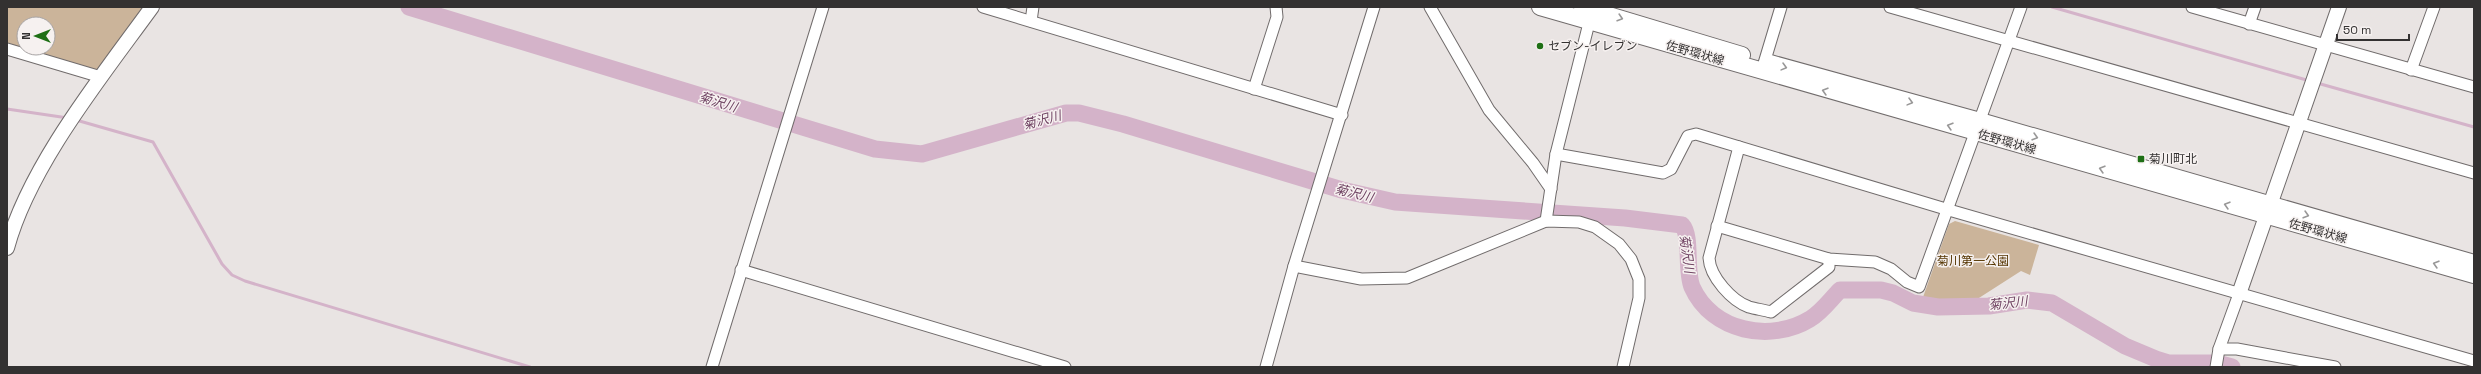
<svg xmlns="http://www.w3.org/2000/svg" width="2481" height="374" font-family="'Space Grotesk','Noto Sans JP',sans-serif">
	<style>
		.green { fill: #cbb49a; fill-rule: evenodd }
		.lines { fill: none; stroke-linecap: round; stroke-linejoin: round }
		.stream { stroke: #d4b3c9; stroke-width: 3 }
		.river { stroke: #d4b3c9; stroke-width: 17 }
		.minor-casing { stroke: #716c6c; stroke-width: 13 }
		.tertiary-casing { stroke: #716c6c; stroke-width: 16 }
		.secondary-casing { stroke: #716c6c; stroke-width: 18 }
		.minor { stroke: #fff; stroke-width: 11 }
		.tertiary { stroke: #fff; stroke-width: 14 }
		.secondary { stroke: #fff; stroke-width: 16 }
		.oneway { stroke: #999898 }
		.poi-dot { fill: #1e6f15; stroke: #f6f1f0; stroke-width: 1.5 }
		.labels { text-anchor: middle; dominant-baseline: central; stroke-width: 3; stroke-linejoin: round; paint-order: stroke }
		.poi-label { font-size: 12px; fill: #333131; stroke: #f6f1f0; text-anchor: start }
		.street-label { font-size: 12px; fill: #333131; stroke: #f6f1f0 }
		.park-label { font-size: 12px; fill: #553500; stroke: #f6f1f0 }
		.water-label { font-size: 13px; font-style: italic; fill: #6f4262; stroke: #f6f1f0 }
	</style>
	<rect width="100%" height="100%" fill="#e9e4e3"/>
	<g class="green">
		<path d="M7,7h145l-51,70 -94,-28zM24,24h24v24h-24z"/>
		<polygon points="1955,221 2039,245 2030,275 2021,271 1968,305 1941,305 1922,300 1949,224"/>
	</g>
	<g class="lines">
		<g class="stream">
			<polyline points="2052,7 2310,81"/>
			<polyline points="2317,83 2474,127"/>
			<polyline points="7,109 68,118"/>
			<polyline points="76,120 153,142 222,264 232,275 245,281 530,367"/>
		</g>
		<path class="river" d="M409,7l466,142 47,5 144,-41h13l44,11 219,66 53,12 230,16 57,7c10,11 3,45 10,62 20,45 79,56 118,32 12,-7 20,-19 30,-29h41l12,3 20,10 25,4 51,-1 38,-6 25,3 73,43 31,13 13,4h48l15,4"/>
		<g class="minor-casing">
			<g id="minor">
				<polyline points="983,7 1342,115"/>
				<polyline points="1430,7 1489,110 1533,163 1551,189"/>
				<polyline points="1890,7 2474,173"/>
				<polyline points="2192,7 2474,87"/>
				<polyline points="1031,21 1033,7"/>
				<polyline points="2249,24 2255,7"/>
				<polyline points="7,49 101,77"/>
				<polyline points="1762,70 1781,7"/>
				<polyline points="2411,70 2434,7"/>
				<polyline points="1254,89 1277,17 1276,7"/>
				<path d="M1739,147l-30,111c1,19 23,43 40,49 7,2 15,3 22,5l58,-45v-8"/>
				<polyline points="1556,154 1663,173 1671,169 1688,136 1696,134 1949,210 2474,361"/>
				<polyline points="1546,221 1556,154 1591,15"/>
				<polyline points="1717,226 1829,259 1875,262 1891,269 1907,282 1919,287 2021,7"/>
				<polyline points="1294,266 1361,279 1407,278 1546,221 1579,222 1595,227 1619,244 1631,259 1639,279 1639,298 1623,367"/>
				<polyline points="741,270 1065,367"/>
				<polyline points="2219,349 2237,349 2335,367"/>
				<polyline points="712,367 823,7"/>
				<polyline points="1266,367 1294,266 1374,7"/>
				<polyline points="2216,367 2219,349 2239,294"/>
			</g>
		</g>
		<g class="tertiary-casing">
			<g id="tertiary">
				<path d="M7,248c22,-82 95,-172 145,-241"/>
				<polyline points="2239,294 2339,7"/>
			</g>
		</g>
		<g class="secondary-casing">
			<g id="secondary">
				<polyline points="1540,7 2474,275"/>
				<polyline points="1582,7 1742,55"/>
				<polyline points="1770,63 1980,121 2474,263"/>
			</g>
		</g>
		<use href="#minor" class="minor"/>
		<use href="#tertiary" class="tertiary"/>
		<use href="#secondary" class="secondary"/>
	</g>
	<defs><path id="oneway-chevron" d="M-2-3.5L2.5 0L-2 3.5" fill="none" stroke-width="1.6" stroke-linecap="round" stroke-linejoin="round"/></defs>
	<g class="oneway">
		<use href="#oneway-chevron" transform="translate(1620 18) rotate(17)"/>
		<use href="#oneway-chevron" transform="translate(1784 67) rotate(15)"/>
		<use href="#oneway-chevron" transform="translate(1825 91) rotate(-164)"/>
		<use href="#oneway-chevron" transform="translate(1910 102) rotate(15)"/>
		<use href="#oneway-chevron" transform="translate(1950 126) rotate(-164)"/>
		<use href="#oneway-chevron" transform="translate(2035 137) rotate(16)"/>
		<use href="#oneway-chevron" transform="translate(2102 169) rotate(-164)"/>
		<use href="#oneway-chevron" transform="translate(2227 205) rotate(-164)"/>
		<use href="#oneway-chevron" transform="translate(2306 215) rotate(16)"/>
		<use href="#oneway-chevron" transform="translate(2436 264) rotate(-164)"/>
	</g>
	<g class="poi-dot">
		<circle cx="1540" cy="46" r="4"/>
		<rect x="2137" y="155" width="8" height="8" rx="2"/>
	</g>
	<g class="labels">
		<g class="poi-label">
			<text x="1548" y="46">セブン-イレブン</text>
			<text x="2149" y="159">菊川町北</text>
		</g>
		<g class="street-label">
			<text transform="translate(1695 53) rotate(16)">佐野環状線</text>
			<text transform="translate(2007 142) rotate(16)">佐野環状線</text>
			<text transform="translate(2318 231) rotate(16)">佐野環状線</text>
		</g>
		<g class="park-label">
			<text x="1973" y="261">菊川第一公園</text>
		</g>
		<g class="water-label">
			<text transform="translate(718 102) rotate(17)">菊沢川</text>
			<text transform="translate(1042 120) rotate(-15)">菊沢川</text>
			<text transform="translate(1354 193) rotate(14)">菊沢川</text>
			<text transform="translate(1687 254) rotate(82)">菊沢川</text>
			<text transform="translate(2008 303) rotate(-6)">菊沢川</text>
		</g>
	</g>
	<rect width="2481" height="374" fill="none" stroke="#333131" stroke-width="16"/>
	<g transform="translate(36 36) rotate(270)"><circle r="19" fill="#f6f1f0" stroke="#a8a4a4"/>
	<path d="M0-3L7 15L0 10L-7 15Z" fill="#1e6f15"/>
	<text y="-6" font-size="11" font-weight="bold" text-anchor="middle" fill="#333131">N</text>
	</g>
	<path d="M2337 34v6h72v-6" fill="none" stroke="#333131" stroke-width="2"/>
	<text x="2343" y="34" font-size="12" fill="#333131" stroke="#f6f1f0" stroke-width="3" paint-order="stroke">50 m</text>
</svg>
